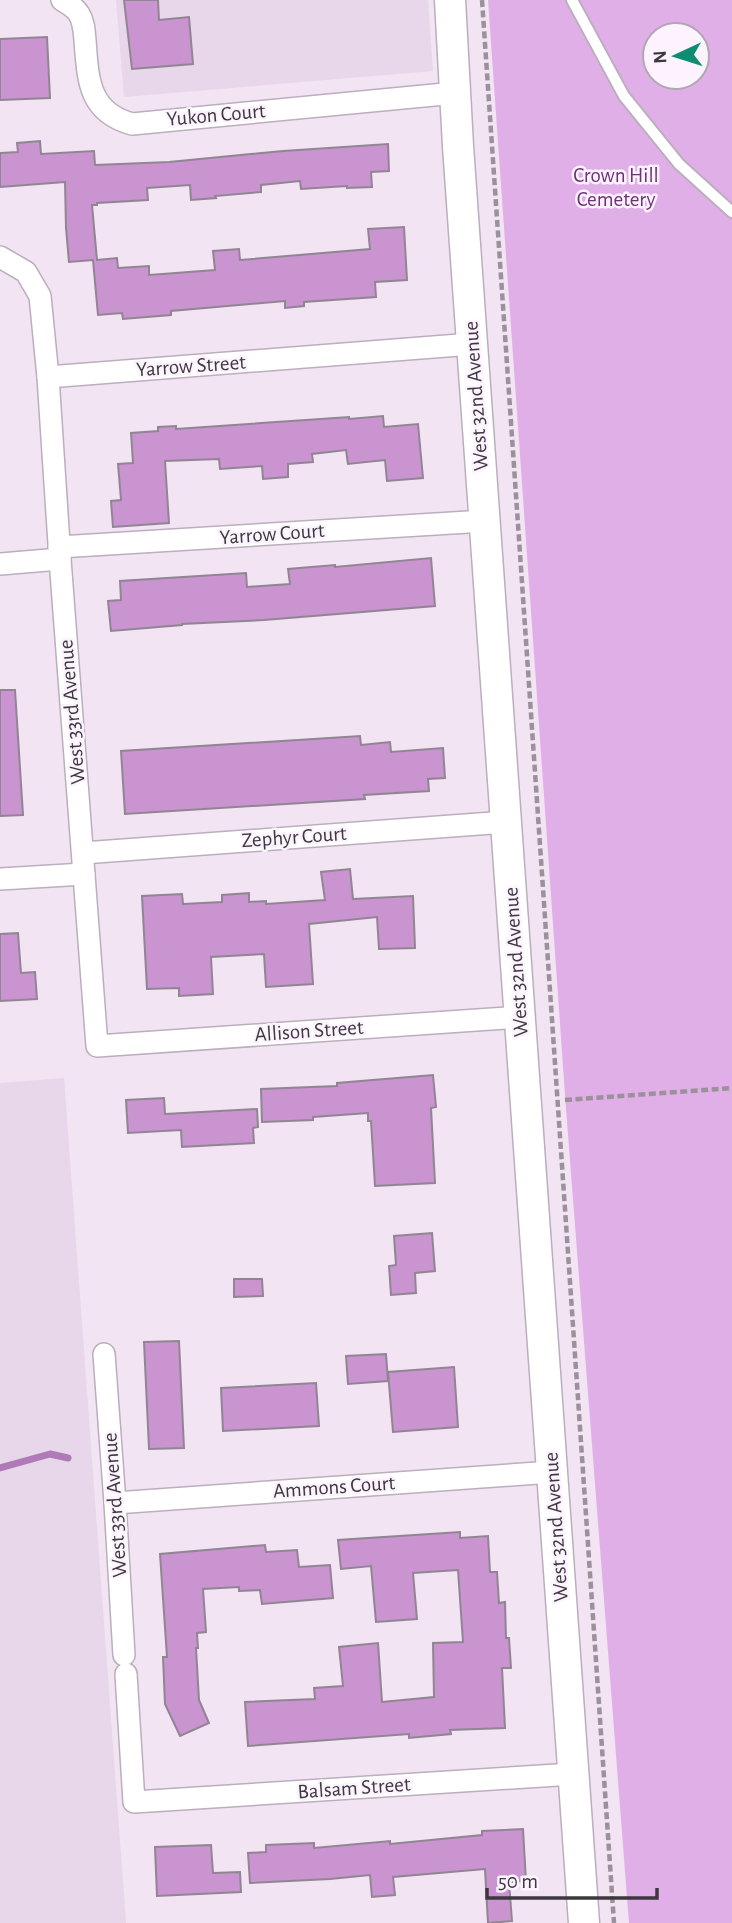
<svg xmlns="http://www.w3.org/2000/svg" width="732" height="1923" font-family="'Alegreya Sans',sans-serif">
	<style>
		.built { fill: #e8d6ea }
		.green { fill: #e1afe7; fill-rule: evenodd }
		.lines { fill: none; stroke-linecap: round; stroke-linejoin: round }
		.stream { stroke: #af7bb6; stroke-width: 7 }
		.building { fill: #c994d0; stroke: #918593; stroke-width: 2 }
		.lane-casing { stroke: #bbaebd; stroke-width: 14 }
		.street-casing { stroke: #bbaebd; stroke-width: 24 }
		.secondary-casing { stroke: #bbaebd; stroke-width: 33 }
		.path { stroke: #9a919b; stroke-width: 4.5; stroke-dasharray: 7 3.5; stroke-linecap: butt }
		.lane { stroke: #fff; stroke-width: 10 }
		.street { stroke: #fff; stroke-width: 21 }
		.secondary { stroke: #fff; stroke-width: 30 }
		.labels { text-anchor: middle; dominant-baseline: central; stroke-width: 5; stroke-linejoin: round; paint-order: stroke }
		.street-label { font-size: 21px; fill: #3d383e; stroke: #fdf3ff }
		.park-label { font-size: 21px; fill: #703079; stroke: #fdf3ff }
	</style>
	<rect width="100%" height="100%" fill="#f2e4f3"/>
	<g class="built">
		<polygon points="116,0 428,0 433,71 124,97"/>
		<polygon points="64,1078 126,1923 0,1923 0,1083"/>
	</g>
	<path class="green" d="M488,0h244v1923h-103l-63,-814zM655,35h42v42h-42z"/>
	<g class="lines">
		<polyline class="stream" points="0,1468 50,1454 68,1458"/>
	</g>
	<g class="building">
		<polygon points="124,0 158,0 159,20 189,17 193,64 132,69"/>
		<polygon points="47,37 50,98 0,100 0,39"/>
		<polygon points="40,141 41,154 94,151 95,165 169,162 283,151 388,144 389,171 371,172 372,187 347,188 347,186 301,189 300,181 261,185 261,192 215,196 216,198 191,200 190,185 147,188 148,200 97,203 97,205 92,205 97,260 117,258 118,268 149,266 149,275 215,270 213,251 239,249 240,260 370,249 368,229 404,227 407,280 375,282 376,297 304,302 304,306 285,308 285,301 171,311 171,315 123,319 122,313 98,315 93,260 69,262 66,228 65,182 0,187 0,153 18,152 17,143"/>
		<polygon points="383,416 384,427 418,424 423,478 387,481 385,460 348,464 346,450 312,454 313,462 288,464 288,477 263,479 262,466 220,469 219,459 165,461 169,523 113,527 111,501 121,500 118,464 133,463 131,433 158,431 158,427 176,426 176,429 349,417 349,419"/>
		<polygon points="431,558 435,606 264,620 182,624 182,625 111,631 108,601 121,600 120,581 246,573 247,587 290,584 288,569 335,565 335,567"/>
		<polygon points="0,690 15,690 23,815 0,816"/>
		<polygon points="360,736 361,745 390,742 391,752 443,748 445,778 428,779 429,791 364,795 365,799 125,814 121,751"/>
		<polygon points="350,869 353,899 413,896 415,948 379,949 377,917 309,924 313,984 266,987 264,954 211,957 213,994 179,996 179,988 147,989 142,896 182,894 183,904 222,902 222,895 249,893 249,902 266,901 266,904 325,900 321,872"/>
		<polygon points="18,933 21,973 35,972 37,999 0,1001 0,934"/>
		<polygon points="433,1075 436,1107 431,1108 435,1183 375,1186 371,1121 368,1121 368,1113 313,1117 313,1120 262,1122 261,1089 337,1086 337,1083"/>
		<polygon points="164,1098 165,1114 257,1109 258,1127 253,1128 254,1143 182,1147 181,1130 128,1133 126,1100"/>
		<polygon points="432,1233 435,1271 415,1273 416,1293 391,1295 389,1266 396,1265 394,1236"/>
		<polygon points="234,1279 262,1279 263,1296 234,1297"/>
		<polygon points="179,1341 184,1448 149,1449 144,1342"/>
		<polygon points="386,1354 388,1381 348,1384 346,1356"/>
		<polygon points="454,1367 458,1427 393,1432 388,1372"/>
		<polygon points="316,1383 319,1426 223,1431 221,1388"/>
		<polygon points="460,1532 460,1538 488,1536 490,1572 497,1572 499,1603 505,1602 506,1638 509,1638 511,1668 502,1668 505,1728 450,1730 451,1734 409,1738 409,1734 248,1746 245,1702 315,1699 314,1688 343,1686 339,1647 378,1643 382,1702 434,1697 433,1643 463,1642 458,1570 413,1573 417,1619 376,1622 371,1566 341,1569 338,1540"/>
		<polygon points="265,1545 266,1552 297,1550 299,1567 330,1565 333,1598 262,1604 260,1590 239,1591 239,1587 203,1589 206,1632 197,1633 198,1648 196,1648 199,1700 209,1723 180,1736 165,1704 163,1657 167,1657 160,1554"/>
		<polygon points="523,1829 526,1881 509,1882 512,1921 488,1923 485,1869 393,1877 395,1895 372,1897 370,1875 330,1879 250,1883 248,1853 266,1852 266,1845 314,1843 314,1848 390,1841 390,1844 482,1835 482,1831"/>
		<polygon points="211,1845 213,1873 240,1872 241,1892 157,1896 155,1847"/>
	</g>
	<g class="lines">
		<g class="lane-casing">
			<polyline id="lane" points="572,0 624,96 679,164 732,212"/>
		</g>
		<g class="street-casing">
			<g id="street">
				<path d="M62,0c6,4 13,7 17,14 5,8 5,17 6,26 3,39 3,72 47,84l323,-31"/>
				<polyline points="0,257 26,272 40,296 48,377 60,559 97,1046 520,1017"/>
				<polyline points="48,377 472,344"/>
				<polyline points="59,547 485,521"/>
				<polyline points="0,564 60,559"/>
				<polyline points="83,853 506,822"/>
				<polyline points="0,879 84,874"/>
				<polyline points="104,1354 115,1503 124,1655"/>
				<polyline points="115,1503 552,1472"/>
				<polyline points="126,1674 134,1802 573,1774"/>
			</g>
		</g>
		<g class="secondary-casing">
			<polyline id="secondary" points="450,0 458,146 584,1923"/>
		</g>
		<g class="path">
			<polyline points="482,0 614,1923"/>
			<polyline points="565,1100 732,1088"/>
		</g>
		<use href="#lane" class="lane"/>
		<use href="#street" class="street"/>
		<use href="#secondary" class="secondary"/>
	</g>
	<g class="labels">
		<g class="street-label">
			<text transform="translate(216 115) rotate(-5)">Yukon Court</text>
			<text transform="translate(191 366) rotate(-4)">Yarrow Street</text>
			<text transform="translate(476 396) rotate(-94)">West 32nd Avenue</text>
			<text transform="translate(272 534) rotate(-4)">Yarrow Court</text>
			<text transform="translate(72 712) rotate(-95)">West 33rd Avenue</text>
			<text transform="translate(294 837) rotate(-4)">Zephyr Court</text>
			<text transform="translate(516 962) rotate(-94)">West 32nd Avenue</text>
			<text transform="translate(309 1031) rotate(-4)">Allison Street</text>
			<text transform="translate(334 1487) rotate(-4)">Ammons Court</text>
			<text transform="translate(115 1505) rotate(-94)">West 33rd Avenue</text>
			<text transform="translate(556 1527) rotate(-94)">West 32nd Avenue</text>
			<text transform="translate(354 1788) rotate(-4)">Balsam Street</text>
		</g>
		<g class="park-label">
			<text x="616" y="175">Crown Hill<tspan x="616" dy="24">Cemetery</tspan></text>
		</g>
	</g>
	<g transform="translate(676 56) rotate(266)"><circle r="33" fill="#fdf3ff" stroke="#b0a8b2" stroke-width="2"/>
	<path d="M0-5L12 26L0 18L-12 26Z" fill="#0f8d72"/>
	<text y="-10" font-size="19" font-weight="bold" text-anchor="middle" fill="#3d383e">N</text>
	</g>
	<path d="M487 1888v10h170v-10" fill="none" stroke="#3d383e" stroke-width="3.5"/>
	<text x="498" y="1888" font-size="21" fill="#3d383e" stroke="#fdf3ff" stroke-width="5" paint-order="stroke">50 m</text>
</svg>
